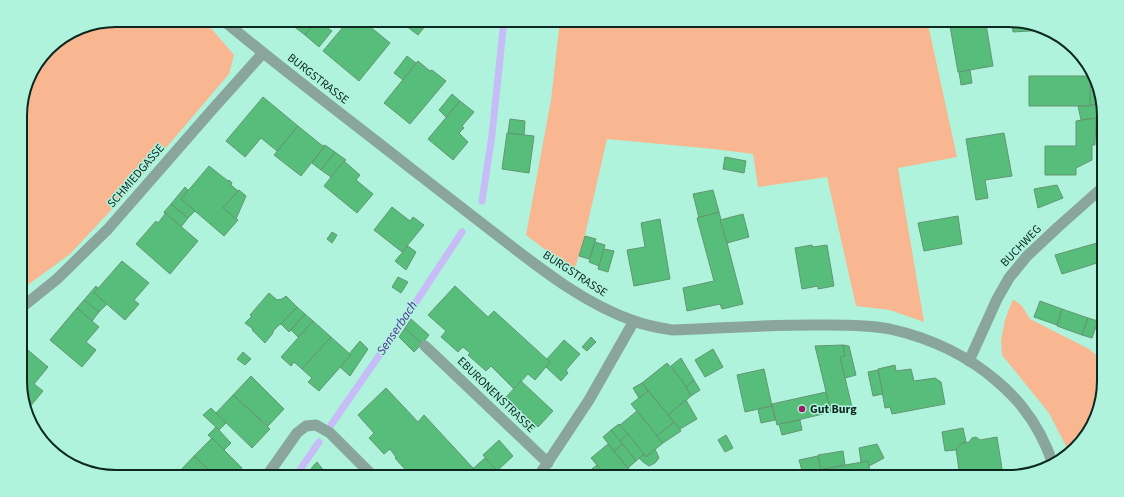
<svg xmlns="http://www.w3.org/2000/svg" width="1124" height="497" font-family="'Source Sans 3',sans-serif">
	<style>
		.green { fill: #f8b790 }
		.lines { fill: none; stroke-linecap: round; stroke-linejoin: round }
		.stream { stroke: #c6bcf7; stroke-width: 7 }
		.building { fill: #56be7a; stroke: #649572 }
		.service { stroke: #89a59c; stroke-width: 11 }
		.minor { stroke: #89a59c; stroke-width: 11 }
		.poi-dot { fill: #a21a66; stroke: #aff3dd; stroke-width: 1.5 }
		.labels { text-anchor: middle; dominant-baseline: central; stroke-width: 3; stroke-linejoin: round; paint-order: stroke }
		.street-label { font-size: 12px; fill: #0c2821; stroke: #aff3dd }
		.poi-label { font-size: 12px; font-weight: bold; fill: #0c2821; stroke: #aff3dd; text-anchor: start }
		.water-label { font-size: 13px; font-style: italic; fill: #522e9c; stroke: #aff3dd }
		.rim { fill: none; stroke: #0c2821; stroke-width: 2 }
	</style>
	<rect width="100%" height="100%" fill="#aff3dd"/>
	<g class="green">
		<polygon points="116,20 204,20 234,55 229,74 130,190 70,254 21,290 20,109 30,73 52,44 79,27"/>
		<polygon points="560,20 927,20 957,157 898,168 924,322 890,310 856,306 827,177 758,187 753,154 714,149 607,139 585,235 574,272 526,235 551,100"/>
		<polygon points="1013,299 1022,306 1030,319 1089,349 1104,361 1104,382 1097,418 1069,452 1049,413 1002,355 1001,340 1005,320"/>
	</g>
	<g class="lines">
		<g class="stream">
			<polyline points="482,201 492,135 504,20"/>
			<polyline points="331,425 410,311 462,232"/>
			<polyline points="295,477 319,442"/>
		</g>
	</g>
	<g class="building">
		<polygon points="290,20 317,20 305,35 288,22"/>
		<polygon points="317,20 332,31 319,47 305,35"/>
		<polygon points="349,20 362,20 390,43 359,81 323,51"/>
		<polygon points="411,20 430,20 418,35 406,26"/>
		<polygon points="949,20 967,20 969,26 986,24 993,66 958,72"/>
		<polygon points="1012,21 1045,27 1047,30 1013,32"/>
		<polygon points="407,56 416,63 403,80 394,73"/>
		<polygon points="418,61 430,71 432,70 446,81 410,124 384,103"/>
		<polygon points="970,70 972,83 961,85 959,72"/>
		<polygon points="1029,76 1090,76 1091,106 1029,106"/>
		<polygon points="1090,90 1098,90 1099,105 1090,105"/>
		<polygon points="452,94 460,101 446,117 439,110"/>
		<polygon points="263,97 298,126 277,151 261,138 245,157 226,141"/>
		<polygon points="460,101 474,112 462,126 464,128 459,133 468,142 453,160 428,139"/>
		<polygon points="1090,105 1102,105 1103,117 1081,120 1078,106 1091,106"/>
		<polygon points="1096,118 1095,145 1092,145 1092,160 1076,168 1076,175 1045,175 1045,146 1076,146 1076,121"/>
		<polygon points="510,119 525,121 524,135 508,133"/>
		<polygon points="298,126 324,147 301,176 274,155"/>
		<polygon points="507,133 534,136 529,173 502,169"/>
		<polygon points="1004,133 1012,176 985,180 988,198 976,200 966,139"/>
		<polygon points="325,145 335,152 321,170 312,163 324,147 323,146"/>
		<polygon points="335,152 346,160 344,161 331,177 321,170"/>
		<polygon points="725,157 746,161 744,173 723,169"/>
		<polygon points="344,161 360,175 356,180 373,194 357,213 324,186"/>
		<polygon points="209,166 228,181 229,180 232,183 231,185 238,191 223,208 238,220 224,236 181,199"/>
		<polygon points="1057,185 1063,198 1038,208 1034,189"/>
		<polygon points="185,187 188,190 181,199 195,211 188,218 171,204"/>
		<polygon points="239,190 246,196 236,219 223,208"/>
		<polygon points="713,190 719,212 699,218 693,194"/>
		<polygon points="171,204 188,218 181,227 164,212"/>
		<polygon points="392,207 410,221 413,217 424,225 402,252 374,230"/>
		<polygon points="164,212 198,241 170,274 136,244 156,221 158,223 165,214"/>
		<polygon points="719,212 743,304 722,309 720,304 687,311 683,288 714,281 697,218"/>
		<polygon points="743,214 749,237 727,243 720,220"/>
		<polygon points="958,216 962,244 924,251 918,223"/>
		<polygon points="660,219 670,279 634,286 627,250 645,247 641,223"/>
		<polygon points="332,232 337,235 332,243 327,239"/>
		<polygon points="585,236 596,239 589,259 579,256"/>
		<polygon points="1104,241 1104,312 1103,312 1100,262 1062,274 1055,255"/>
		<polygon points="595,242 605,245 599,266 589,262"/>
		<polygon points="812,245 813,247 827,245 834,286 818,289 818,286 802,289 795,248"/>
		<polygon points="408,246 416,252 406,270 395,261"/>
		<polygon points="604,249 614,251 608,272 598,269"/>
		<polygon points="122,261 149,283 134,300 139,304 125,320 94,293"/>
		<polygon points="398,277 408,282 401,293 392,287"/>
		<polygon points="96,286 98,288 94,293 107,304 99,312 84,300"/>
		<polygon points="455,286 488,317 494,311 550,362 535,380 528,374 514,389 491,366 486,371 468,355 470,353 463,347 458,352 441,337 446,331 428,315"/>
		<polygon points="269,293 277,300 282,299 286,296 297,307 281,324 279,325 273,331 273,333 265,343 252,330 253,329 245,323 252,316 250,315"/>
		<polygon points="84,300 99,312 92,321 77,308"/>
		<polygon points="1040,301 1062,309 1057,325 1034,317"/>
		<polygon points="297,307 305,314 289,332 281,324"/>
		<polygon points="77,308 99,327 86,342 96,350 82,367 50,340"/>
		<polygon points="1062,309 1088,318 1082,335 1057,326"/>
		<polygon points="305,314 313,321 298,337 291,330"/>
		<polygon points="1088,318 1098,321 1092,338 1082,335"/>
		<polygon points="411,319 429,335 422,344 405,328"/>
		<polygon points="313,321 331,337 302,369 294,362 291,366 281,357"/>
		<polygon points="405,328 422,344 414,352 399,337"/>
		<polygon points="331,337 351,355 319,391 308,382 312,378 302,369"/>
		<polygon points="591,337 596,342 587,351 582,347"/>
		<polygon points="564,340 580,354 566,370 568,373 561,381 546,367 550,362 547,359"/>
		<polygon points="360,341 368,349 350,376 340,367 351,355 349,354"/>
		<polygon points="843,345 845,356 840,357 852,407 831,412 815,346"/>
		<polygon points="843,345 849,346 856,375 845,378 840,357 845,356"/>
		<polygon points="23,346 48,367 34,384 43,391 29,408 25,404 21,394 21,349"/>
		<polygon points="713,349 723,367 705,377 695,360"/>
		<polygon points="243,352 251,359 245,365 237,359"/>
		<polygon points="681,358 694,380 686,387 671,366"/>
		<polygon points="667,363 682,380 691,396 668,415 642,383"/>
		<polygon points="895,365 896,371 911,369 914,381 935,378 941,382 945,404 892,414 890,407 885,408 878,369"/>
		<polygon points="764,369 772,406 745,412 737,375"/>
		<polygon points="878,370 883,394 873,396 868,372"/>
		<polygon points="251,376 284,409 268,426 233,395"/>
		<polygon points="694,380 700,390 691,396 686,387"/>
		<polygon points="521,381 553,411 538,427 506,397"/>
		<polygon points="642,383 648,391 639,398 633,388"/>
		<polygon points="386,388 418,422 424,415 473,468 464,477 423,477 417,470 411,476 395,458 396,457 390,449 384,454 369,438 374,433 358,415"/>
		<polygon points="648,391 674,422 657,436 631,404"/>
		<polygon points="826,392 831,412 777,425 772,404"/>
		<polygon points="233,395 270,429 252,448 216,413"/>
		<polygon points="686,400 697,419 680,429 668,415"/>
		<polygon points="772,406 775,420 761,423 758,409"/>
		<polygon points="211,408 226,423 219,430 203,415"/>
		<polygon points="637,411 663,443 646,457 620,425"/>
		<polygon points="800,420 802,430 782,435 779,424"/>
		<polygon points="674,422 681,431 663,443 657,436"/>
		<polygon points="619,424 628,434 620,441 611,430"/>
		<polygon points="216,427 231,443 224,450 208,435"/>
		<polygon points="963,428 966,442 963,443 956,449 956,450 945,451 942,432"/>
		<polygon points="611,430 623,444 614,451 603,437"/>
		<polygon points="628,434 644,454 636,461 620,441"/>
		<polygon points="726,435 733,448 725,452 718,440"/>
		<polygon points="976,437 980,440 997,437 1003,475 988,477 960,477 956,449 963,443 969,442 972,438"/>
		<polygon points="212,438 242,468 234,477 216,477 194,456"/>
		<polygon points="499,440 513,456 497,471 483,455"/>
		<polygon points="608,444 634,475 632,477 607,477 591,458"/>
		<polygon points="623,444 636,461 628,468 614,451"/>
		<polygon points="877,444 884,458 869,466 868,461 861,462 859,448"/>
		<polygon points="655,449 659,458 655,463 649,466 643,462 639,458 644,454 646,457"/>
		<polygon points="843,451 845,465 821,470 818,455"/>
		<polygon points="194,456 216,477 180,477 177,474"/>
		<polygon points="818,456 821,470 803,474 799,460"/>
		<polygon points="485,458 500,473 496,477 471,477 468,473"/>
		<polygon points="868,461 871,477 825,477 823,469"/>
		<polygon points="317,462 328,476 305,477 314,465"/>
		<polygon points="597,465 607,477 582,477"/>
	</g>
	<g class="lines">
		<polyline class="service" points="425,346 548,463"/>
		<g class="minor">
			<path d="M223,20c62,52 127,100 190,150 31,24 62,48 93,72 40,31 80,62 128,79 13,5 26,7 38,9 52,-2 103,-6 155,-5 21,0 42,0 63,4 40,9 77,26 108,53 9,8 18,16 25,26 13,16 23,36 30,56"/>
			<polyline points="21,308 57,279 108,229 211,111 263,53"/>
			<polyline points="969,361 997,299 1009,278 1027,256 1058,227 1103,187"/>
			<polyline points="266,477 297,433 306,426 316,425 330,433 374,477"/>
			<polyline points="538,477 589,400 634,321"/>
		</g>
	</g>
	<circle class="poi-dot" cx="802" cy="409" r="4"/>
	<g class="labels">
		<g class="street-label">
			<text transform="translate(318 79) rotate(38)">BURGSTRASSE</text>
			<text transform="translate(136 176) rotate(-49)">SCHMIEDGASSE</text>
			<text transform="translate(1021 246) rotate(-46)">BUCHWEG</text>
			<text transform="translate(575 274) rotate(33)">BURGSTRASSE</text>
			<text transform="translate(496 395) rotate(44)">EBURONENSTRASSE</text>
		</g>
		<g class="poi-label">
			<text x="810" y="409">Gut Burg</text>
		</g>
		<g class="water-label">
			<text transform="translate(397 328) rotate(-56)">Senserbach</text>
		</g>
	</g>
	<path d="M0 0H1124V497H0ZM116 27H1008A89 89 0 0 1 1097 116V381A89 89 0 0 1 1008 470H116A89 89 0 0 1 27 381V116A89 89 0 0 1 116 27Z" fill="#aff3dd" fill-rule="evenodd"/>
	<path class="rim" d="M116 27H1008A89 89 0 0 1 1097 116V381A89 89 0 0 1 1008 470H116A89 89 0 0 1 27 381V116A89 89 0 0 1 116 27Z"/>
</svg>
